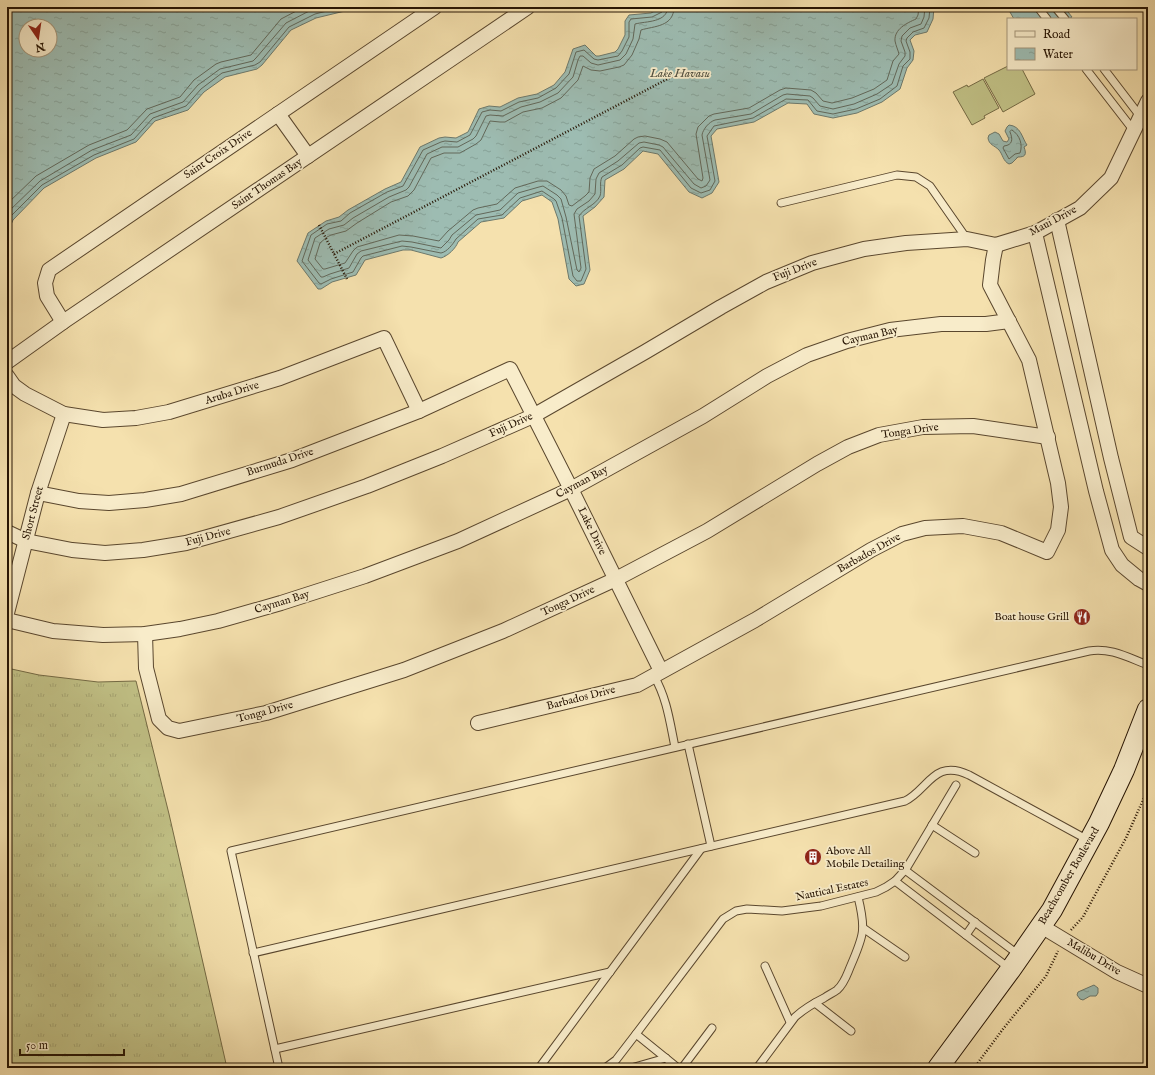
<svg xmlns="http://www.w3.org/2000/svg" width="1155" height="1075" font-family="'IM FELL English',serif">
	<style>
		.grass { fill: url(#grass-tufts); stroke: #746a44 }
		.pitch { fill: #c1c186; stroke: #746a44 }
		.water { fill: url(#water-ripples); stroke: #6d796c; fill-rule: evenodd }
		.lines { fill: none; stroke-linecap: round; stroke-linejoin: round }
		.shore { stroke: #62685a; stroke-width: 1 }
		.lane-casing { stroke: #5a472e; stroke-width: 9 }
		.street-casing { stroke: #5a472e; stroke-width: 16 }
		.secondary-casing { stroke: #261403; stroke-width: 22 }
		.path { stroke: #261403; stroke-width: 2.5; stroke-dasharray: 1 2; stroke-linecap: butt }
		.lane { stroke: #f8ecca; stroke-width: 7 }
		.street { stroke: #f8ecca; stroke-width: 14 }
		.secondary { stroke: #f8ecca; stroke-width: 20 }
		.labels { text-anchor: middle; dominant-baseline: central; stroke-width: 3.5; stroke-linejoin: round; paint-order: stroke }
		.street-label { font-size: 11px; fill: #261403; stroke: #f8ecca }
		.poi-label { font-size: 11px; fill: #261403; stroke: #f8ecca; text-anchor: end }
		.water-label { font-size: 12px; font-style: italic; fill: #504f40; stroke: #f8ecca }
	</style>
	<defs>
		<pattern id="grass-tufts" width="24" height="20" patternUnits="userSpaceOnUse"><rect width="24" height="20" fill="#c1c186"/><path d="M3 7l-1-3M5 7V3M7 7l1-3M15 17l-1-3M17 17v-4M19 17l1-3" fill="none" stroke="#a6a572"/></pattern>
		<pattern id="water-ripples" width="26" height="14" patternUnits="userSpaceOnUse"><rect width="26" height="14" fill="#9dbcb2"/><path d="M2 4q2-2 4 0t4 0M15 11q2-2 4 0t4 0" fill="none" stroke="#87a197"/></pattern>
	</defs>
	<rect width="100%" height="100%" fill="#f5e1ae"/>
	<filter id="stains"><feTurbulence type="fractalNoise" baseFrequency=".005" numOctaves="4"/><feColorMatrix values="0 0 0 0 .2 0 0 0 0 .09 0 0 0 0 .02 0 0 0 .5 -.17"/></filter>
	<radialGradient id="worn" r=".72"><stop offset=".6" stop-color="#630" stop-opacity="0"/><stop offset="1" stop-color="#630" stop-opacity=".3"/></radialGradient>
	<polygon class="grass" points="7,668 39,675 98,682 136,681 169,814 227,1068 7,1068"/>
	<g class="pitch">
		<polygon points="1008,66 1008,69 1022,69 1035,94 1003,112 984,78"/>
		<polygon points="983,79 999,108 984,116 985,118 972,125 953,92 967,85 968,87"/>
	</g>
	<g class="water">
		<path d="M7,7h342l-4,4 -29,7 -25,12 -29,35 -5,4 -32,8 -21,15 -16,18 -33,11 -19,21 -40,16 -52,30 -31,32 -6,14zM26,26h24v24h-24z"/>
		<path d="M662,7h272l-1,12 -6,13 -12,3 -5,5 4,11 -1,9 -6,8 -7,21 -18,13 -25,11 -24,5 -19,-4 -7,-10 -19,-1 -34,19 -37,7 -6,7 8,46 -7,11 -10,5 -13,-6 -31,-38 -15,-3 -19,18 -19,11 -1,17 -9,10 -12,9 7,54 -6,14 -8,2 -7,-7 -11,-60 -6,-17 -10,-7 -20,6 -18,17 -23,4 -23,20c-2,6 -10,14 -17,16l-30,-8h-8l-38,10 -9,15 -24,7 -11,7h-3l-21,-28 11,-28 18,-12 13,-4 9,-7 37,-21 16,-7 19,-35 19,-9 6,-1 11,1 12,-6 11,-23 10,-3 11,1 18,-9 19,-4 17,-9 11,-13 8,-23 12,-4 11,11h3l16,-4 3,-3 7,-14v-14l4,-6 22,-2z"/>
		<polygon points="1007,7 1064,7 1072,17 1069,19 1014,19"/>
		<path d="M1009,125c12,1 13,13 18,20l-3,2c3,8 1,10 -6,10l-6,6 -3,1c-6,-3 -6,-9 -10,-14 -5,-5 -10,-5 -11,-12l1,-3 6,-3 4,2 4,7 4,1 2,-3 -4,-8 2,-4z"/>
		<polygon points="1094,985 1098,988 1098,993 1096,996 1090,996 1083,1000 1080,999 1077,995 1078,992"/>
	</g>
	<g class="lines">
		<g class="shore">
			<path d="M663,7l-1,5 -10,5 -21,2 -2,3v15l-7,14 -4,5 -20,4 -4,-1 -10,-9 -8,2 -7,22 -13,14 -18,10 -19,4 -18,9 -11,-1 -8,2 -12,23 -13,7 -12,-1 -4,1 -18,8 -20,36 -16,6 -37,21 -9,8 -14,3 -16,11 -9,26 17,22 2,1 10,-5 22,-7 8,-14 2,-2 39,-10 9,1 30,6c6,-1 12,-9 15,-14l22,-20 24,-4 18,-17 22,-7 12,8 2,2 6,17 11,58 4,5h4l5,-12 -7,-53c5,-8 17,-11 21,-20 2,-6 -1,-13 2,-19l20,-12 18,-17 3,-1 17,3 31,38 10,5 9,-3 5,-9 -8,-45 7,-10 39,-8 33,-19 22,1 9,11 16,3 23,-5 24,-10 17,-13 6,-20 7,-7v-7l-4,-11 1,-3 6,-6 11,-4 5,-10 1,-11"/>
			<path d="M668,7c-1,16 -22,14 -33,17l-2,15 -7,15 -6,6 -22,5 -7,-2 -8,-7h-3l-2,4 -5,17 -15,16 -18,9 -19,5 -18,9 -13,-1 -4,1 -10,20 -3,3 -15,8h-16l-15,7 -18,33 -3,3 -17,7 -36,21 -9,7 -15,4 -14,9 -7,22 13,17h2l7,-3 19,-6 8,-14 4,-3 41,-10 10,1 29,6 8,-8 3,-5 24,-20 24,-5 18,-17 21,-6 4,-1 14,9 4,4 5,18 11,53 2,2 2,-4 -7,-54 3,-5 12,-8 6,-7 1,-15 3,-6 19,-12 21,-18 5,-1 15,3 4,2 31,37 7,4 5,-2 4,-6 -8,-45c1,-6 7,-13 13,-15l36,-6 32,-19 4,-1 23,2 3,2 7,8 13,3 21,-5 23,-10 15,-10 7,-20 6,-8v-4l-4,-11 1,-5 8,-8 11,-4 3,-7 1,-10"/>
			<path d="M674,7c0,20 -20,19 -33,23l-2,9 -7,16 -8,10 -5,2 -19,4 -9,-1 -8,-4 -5,14 -17,18 -19,10 -19,4 -18,10h-5l-10,-1 -9,19 -5,4 -16,9h-16l-13,5 -17,32 -6,6 -17,6 -34,21 -11,8 -15,4 -4,2 -7,6 -5,16 8,10h2l20,-6 8,-12 4,-4 42,-12 14,1 26,5 9,-10 25,-21 5,-2 19,-4 18,-16 23,-7h9l14,9 5,6 3,9 3,1 13,-10 4,-4 1,-14 4,-9 21,-13 19,-17 4,-2 7,-1 15,3 7,3 31,37 4,2 1,-3 -7,-44 2,-7 11,-11 5,-2 35,-6 31,-18 6,-2 25,2 5,3 7,8 9,2 20,-5 22,-9 13,-9 6,-19 6,-7c-1,-4 -3,-8 -4,-13 -1,-12 12,-18 21,-22l2,-4 1,-8"/>
			<path d="M1012,130c8,5 11,15 8,23l-5,1 -6,5 -6,-11 1,-2c9,-1 9,-7 6,-14z"/>
			<polyline points="7,204 36,176 89,145 127,130 147,109 180,97 194,80 216,64 221,62 251,55 281,19 304,7"/>
			<polyline points="7,213 40,181 92,150 131,135 150,114 183,102 198,85 220,69 253,61 256,58 286,23 313,9 323,7"/>
			<polyline points="7,223 10,217 42,185 94,155 134,139 153,118 186,106 201,89 222,73 255,65 260,62 289,27 315,14 343,7"/>
		</g>
		<g class="lane-casing">
			<g id="lane">
				<polyline points="1055,7 1065,19"/>
				<polyline points="1040,10 1047,19"/>
				<polyline points="1086,69 1134,131"/>
				<polyline points="1104,69 1140,116"/>
				<polyline points="781,203 897,175 916,177 930,186 967,239"/>
				<path d="M654,676c13,22 16,47 21,71"/>
				<polyline points="688,744 711,846"/>
				<polyline points="932,825 975,853"/>
				<polyline points="905,870 1019,955"/>
				<polyline points="895,881 1009,968"/>
				<polyline points="863,928 905,957"/>
				<polyline points="966,935 975,922"/>
				<path d="M253,953l652,-152c23,-11 29,-43 64,-26l119,65"/>
				<polyline points="765,966 790,1022"/>
				<polyline points="815,1003 851,1031"/>
				<polyline points="636,1034 678,1068"/>
				<polyline points="275,1049 610,972"/>
				<path d="M279,1068l-48,-217 858,-200c21,-4 40,7 59,14"/>
				<polyline points="539,1068 701,849"/>
				<polyline points="605,1068 616,1060 636,1034 723,919 736,911 747,909 782,911 821,906 876,892 886,887 895,881 906,869 956,785"/>
				<polyline points="631,1068 666,1058"/>
				<polyline points="682,1068 712,1028"/>
				<path d="M757,1068l38,-51c9,-8 19,-14 29,-19 4,-3 9,-5 13,-8 8,-7 10,-16 14,-25 13,-30 15,-36 7,-68"/>
			</g>
		</g>
		<g class="street-casing">
			<g id="street">
				<polyline points="278,114 308,156"/>
				<polyline points="1057,220 1111,458 1131,537 1148,548"/>
				<polyline points="1035,233 1096,491 1112,550 1122,565 1139,579 1148,584"/>
				<polyline points="63,322 47,296 45,283 49,270 435,7"/>
				<polyline points="7,362 63,322 528,7"/>
				<polyline points="7,376 14,386 25,394 64,414 103,420 136,418 169,412 280,378 384,338 419,411"/>
				<polyline points="38,493 79,501 109,503 145,500 181,494 292,460 419,411 510,369 571,489 661,671"/>
				<polyline points="7,532 26,541 72,550 105,553 143,550 186,543 279,517 367,486 442,456 533,416 645,352 721,307 766,282 812,263 864,249 906,243 967,239 996,245 1035,233 1080,208 1111,178 1148,101"/>
				<polyline points="7,613 38,493 64,414"/>
				<polyline points="7,620 53,631 103,635 145,634 180,629 218,621 281,603 365,576 458,541 571,489 703,416 767,376 807,355 847,341 890,330 941,324 986,324 1009,321"/>
				<polyline points="145,634 146,668 159,719 168,728 179,731 266,713 404,670 503,631 616,579 707,531 817,464 848,447 879,435 923,427 973,426 1048,437"/>
				<polyline points="478,723 637,685 755,620 871,550 902,534 925,528 963,526 1001,533 1047,552 1058,530 1061,507 1058,483 1029,360 990,285 993,260 996,245"/>
				<polyline points="1041,926 1117,972 1148,986"/>
			</g>
		</g>
		<g class="secondary-casing">
			<polyline id="secondary" points="938,1068 1011,969 1052,910 1099,823 1124,770 1148,709"/>
		</g>
		<g class="path">
			<polyline points="319,225 347,279"/>
			<polyline points="334,254 673,76"/>
			<polyline points="1071,930 1083,917 1126,838 1148,789"/>
			<polyline points="974,1068 1003,1029 1046,976 1058,951"/>
		</g>
		<use href="#lane" class="lane"/>
		<use href="#street" class="street"/>
		<use href="#secondary" class="secondary"/>
	</g>
	<defs>
		<g id="restaurant-disc" transform="scale(0.9)"><circle r="9.5" fill="#8f2418" stroke="#f8ecca"/><path d="M-5-6h1v4h1v-4h1v4h1v-4h1v5L-1.5 .5V6h-2V.5L-5-1ZM5-6V6H3V1.5H1.5Q1.5-4 5-6Z" fill="#fff"/></g>
		<g id="building-disc" transform="scale(0.9)"><circle r="9.5" fill="#8f2418" stroke="#f8ecca"/><path d="M-4-6H4V6H1V3H-1V6H-4ZM-2.5-4.3h1.7v1.8h-1.7ZM.8-4.3h1.7v1.8H.8ZM-2.5-1h1.7V.8h-1.7ZM.8-1h1.7V.8H.8Z" fill="#fff"/></g>
	</defs>
	<g fill-rule="evenodd">
		<use href="#restaurant-disc" x="1082" y="617"/>
		<use href="#building-disc" x="813" y="857"/>
	</g>
	<g class="labels">
		<g class="street-label">
			<text transform="translate(218 154) rotate(-34)">Saint Croix Drive</text>
			<text transform="translate(267 184) rotate(-34)">Saint Thomas Bay</text>
			<text transform="translate(1053 221) rotate(-28)">Maui Drive</text>
			<text transform="translate(795 270) rotate(-21)">Fuji Drive</text>
			<text transform="translate(870 336) rotate(-13)">Cayman Bay</text>
			<text transform="translate(232 393) rotate(-17)">Aruba Drive</text>
			<text transform="translate(511 425) rotate(-24)">Fuji Drive</text>
			<text transform="translate(910 431) rotate(-8)">Tonga Drive</text>
			<text transform="translate(280 462) rotate(-18)">Burmuda Drive</text>
			<text transform="translate(582 482) rotate(-28)">Cayman Bay</text>
			<text transform="translate(33 513) rotate(-75)">Short Street</text>
			<text transform="translate(592 531) rotate(64)">Lake Drive</text>
			<text transform="translate(208 537) rotate(-15)">Fuji Drive</text>
			<text transform="translate(869 553) rotate(-29)">Barbados Drive</text>
			<text transform="translate(568 601) rotate(-25)">Tonga Drive</text>
			<text transform="translate(282 602) rotate(-17)">Cayman Bay</text>
			<text transform="translate(581 698) rotate(-14)">Barbados Drive</text>
			<text transform="translate(265 712) rotate(-15)">Tonga Drive</text>
			<text transform="translate(1069 876) rotate(-60)">Beachcomber Boulevard</text>
			<text transform="translate(832 890) rotate(-12)">Nautical Estates</text>
			<text transform="translate(1094 957) rotate(31)">Malibu Drive</text>
		</g>
		<g class="poi-label">
			<text x="1069" y="617">Boat house Grill</text>
			<text x="826" y="851" text-anchor="start">Above All<tspan x="826" dy="13">Mobile Detailing</tspan></text>
		</g>
		<g class="water-label">
			<text x="680" y="73">Lake Havasu</text>
		</g>
	</g>
	<rect width="1155" height="1075" fill="none" stroke="#f5e1ae" stroke-width="24"/>
	<rect x="8" y="8" width="1139" height="1059" fill="none" stroke="#261403" stroke-width="2"/>
	<rect x="12" y="12" width="1131" height="1051" fill="none" stroke="#261403"/>
	<rect x="1007" y="18" width="130" height="52" fill="#f8ecca" stroke="#a4967a"/>
	<rect x="1015" y="31" width="20" height="6" fill="#f8ecca" stroke="#a4967a"/>
	<text x="1043" y="38" font-size="12" fill="#261403">Road</text>
	<rect x="1015" y="48" width="20" height="12" fill="url(#water-ripples)" stroke="#a4967a"/>
	<text x="1043" y="58" font-size="12" fill="#261403">Water</text>
	<g transform="translate(38 38) rotate(167)"><circle r="19" fill="#f8ecca" stroke="#a4967a"/>
	<path d="M0-3L7 15L0 10L-7 15Z" fill="#8f2418"/>
	<text y="-6" font-size="11" font-weight="bold" text-anchor="middle" fill="#261403">N</text>
	</g>
	<path d="M20 1049v6h104v-6" fill="none" stroke="#261403" stroke-width="2"/>
	<text x="26" y="1049" font-size="12" fill="#261403" stroke="#f8ecca" stroke-width="3" paint-order="stroke">50 m</text>
	<rect width="100%" height="100%" filter="url(#stains)"/>
	<rect width="100%" height="100%" fill="url(#worn)"/>
</svg>
